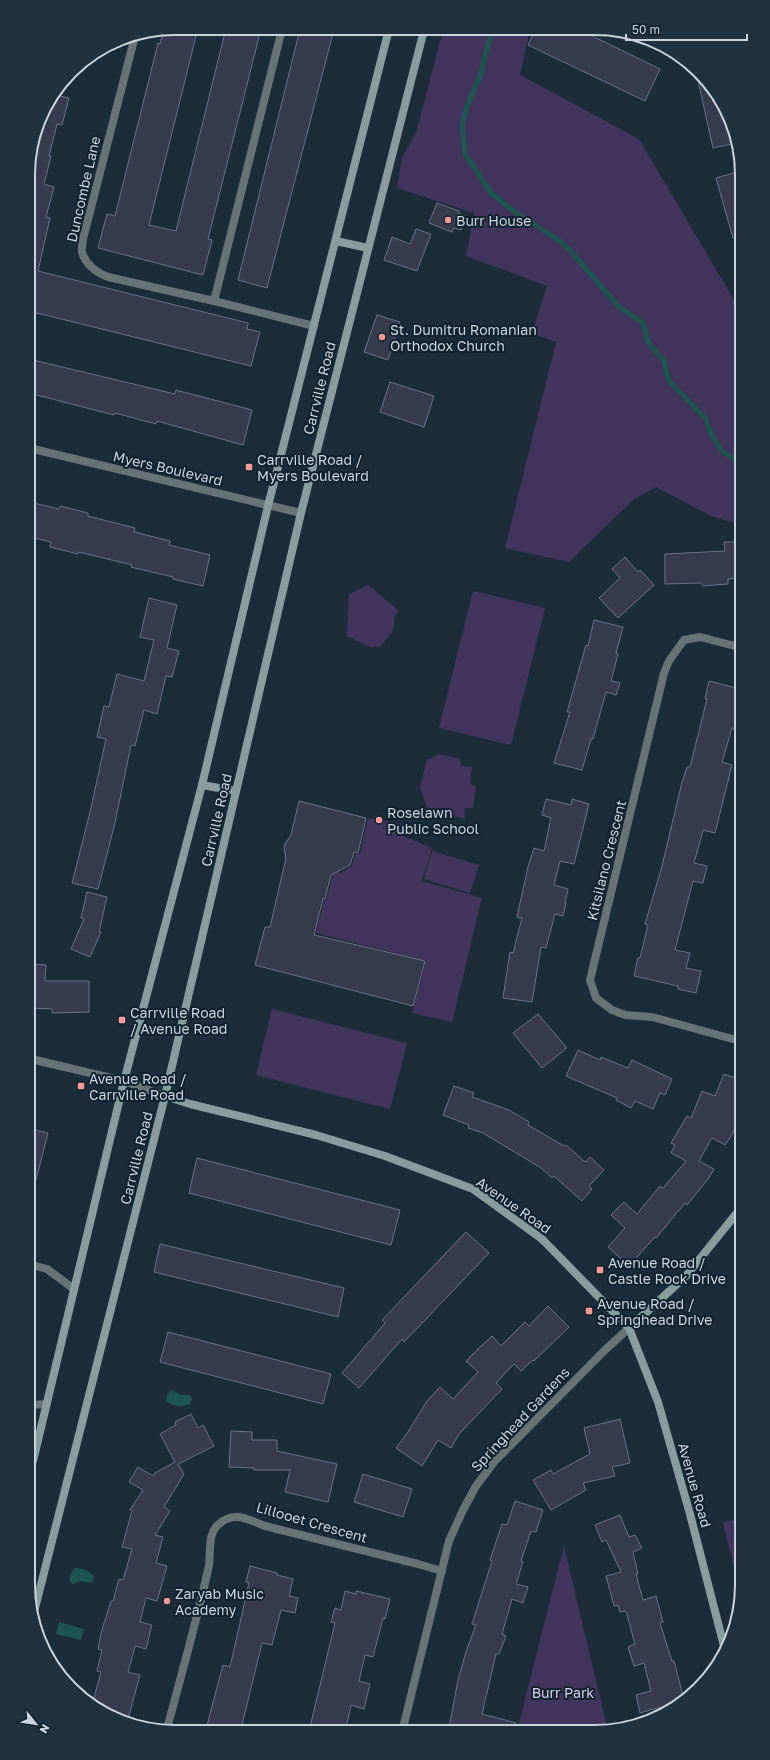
<svg xmlns="http://www.w3.org/2000/svg" width="770" height="1760" font-family="'Golos Text',sans-serif">
	<style>
		.green { fill: #42355d }
		.water { fill: #1f5550 }
		.lines { fill: none; stroke-linecap: round; stroke-linejoin: round }
		.stream { stroke: #1f5550; stroke-width: 5 }
		.building { fill: #363c4e; stroke: #6b7286 }
		.street { stroke: #677376; stroke-width: 8 }
		.secondary { stroke: #899ca0; stroke-width: 8 }
		.poi-dot { fill: #f59b98; stroke: #12232f; stroke-width: 1.5 }
		.labels { text-anchor: middle; dominant-baseline: central; stroke-width: 4; stroke-linejoin: round; paint-order: stroke }
		.street-label { font-size: 14px; fill: #cad4dc; stroke: #12232f }
		.poi-label { font-size: 14px; fill: #cad4dc; stroke: #12232f; text-anchor: start }
		.park-label { font-size: 14px; fill: #dcd1f5; stroke: #12232f }
		.rim { fill: none; stroke: #cad4dc; stroke-width: 2 }
	</style>
	<rect width="100%" height="100%" fill="#1c2c39"/>
	<g class="green">
		<polygon points="443,30 530,30 520,75 639,139 737,305 738,524 711,516 656,487 633,500 569,562 505,548 556,342 532,333 547,286 466,256 474,213 397,188 402,157 416,133"/>
		<polygon points="368,585 399,611 395,616 393,631 380,647 370,647 347,636 349,594"/>
		<polygon points="473,591 545,608 511,745 439,728"/>
		<polygon points="439,754 461,759 461,766 472,767 470,784 476,786 473,808 464,808 465,819 427,808 420,787 427,760"/>
		<polygon points="368,818 402,824 399,834 432,848 422,881 482,898 452,1022 412,1013 426,961 316,933 324,901 326,900 334,871 341,873 352,866 355,854 360,854"/>
		<polygon points="432,851 479,865 470,893 424,879"/>
		<polygon points="272,1009 407,1043 390,1109 256,1075"/>
		<polygon points="741,1518 742,1594 741,1596 723,1522"/>
		<polygon points="564,1546 607,1727 518,1727"/>
	</g>
	<g class="water">
		<path d="M172,1390c3,1 6,4 9,5 6,1 8,-3 11,4l-2,5c-9,4 -14,3 -23,-2 -1,-5 0,-9 5,-12z"/>
		<path d="M74,1568c10,0 13,2 20,8l-1,4 -3,3 -9,-2 -8,3 -2,-1 -2,-5z"/>
		<polygon points="59,1622 84,1629 81,1640 56,1634"/>
	</g>
	<g class="lines">
		<polyline class="stream" points="493,30 486,51 481,74 469,101 462,124 465,154 491,193 515,212 557,239 569,249 618,306 643,323 648,342 664,361 669,381 706,419 711,434 722,451 738,461"/>
	</g>
	<g class="building">
		<polygon points="175,28 198,28 149,225 176,231 226,28 261,29 208,239 212,240 203,275 98,248 107,214 115,216 158,43 160,44 164,30"/>
		<polygon points="300,29 334,29 267,288 238,280"/>
		<polygon points="535,30 582,31 660,69 645,101 528,45"/>
		<polygon points="695,67 717,94 737,137 737,143 713,148"/>
		<polygon points="55,95 69,98 62,125 57,124 49,156 51,156 44,184 54,187 46,217 50,218 38,271 248,323 247,329 260,332 251,366 29,311 28,165 43,110"/>
		<polygon points="737,172 737,237 733,238 716,178"/>
		<polygon points="437,203 459,211 458,213 466,216 461,230 454,228 452,232 429,223"/>
		<polygon points="416,229 431,234 417,271 384,260 392,237 410,244"/>
		<polygon points="377,315 400,322 388,360 364,352"/>
		<polygon points="29,359 175,394 176,390 252,410 243,445 157,421 156,424 115,413 114,415 29,393"/>
		<polygon points="390,382 434,396 424,427 380,412"/>
		<polygon points="29,502 59,509 60,506 88,513 88,516 135,528 134,532 170,541 169,545 210,555 203,586 173,579 173,577 131,567 132,565 79,552 78,554 50,547 51,542 30,537"/>
		<polygon points="724,542 738,542 738,578 728,579 728,584 703,586 701,583 665,584 665,554 725,551"/>
		<polygon points="625,557 638,572 640,570 654,585 618,618 599,598 620,578 612,569"/>
		<polygon points="149,598 177,605 167,648 179,651 172,677 166,676 157,714 144,710 135,746 131,745 115,823 98,889 72,883 90,812 106,739 97,737 104,706 109,707 117,674 144,681 154,640 140,637"/>
		<polygon points="594,620 623,627 616,653 618,654 611,681 620,683 616,695 606,692 593,739 591,739 582,770 554,763 570,712 567,712 586,645 588,646"/>
		<polygon points="709,681 736,688 736,691 739,692 739,730 732,728 722,762 732,765 715,833 703,830 694,863 707,866 703,883 693,881 675,950 690,953 686,968 701,971 696,993 678,989 678,986 634,976 638,958 640,958 648,925 645,924 662,866 682,782 687,767 690,767 707,699 705,699"/>
		<polygon points="546,799 571,805 572,799 589,804 574,864 560,861 554,885 568,889 565,903 566,903 563,916 555,914 546,948 541,947 532,1002 503,998 510,952 513,953 522,918 517,917 528,867 534,848 544,851 551,818 542,815"/>
		<polygon points="299,801 366,818 358,853 354,852 350,865 331,875 325,899 323,899 314,935 425,961 413,1006 255,965 265,927 270,927 286,858 284,848 285,844 291,835"/>
		<polygon points="87,892 107,897 99,932 101,932 90,957 71,949 84,919 81,918"/>
		<polygon points="31,964 46,965 45,981 89,981 89,1012 52,1013 52,1009 31,1008"/>
		<polygon points="538,1014 567,1048 542,1068 513,1033"/>
		<polygon points="578,1050 600,1060 601,1057 628,1068 632,1060 672,1079 665,1095 660,1093 653,1109 635,1101 631,1108 616,1100 617,1098 566,1076"/>
		<polygon points="724,1074 740,1080 740,1112 733,1133 725,1145 712,1138 699,1161 714,1169 708,1179 687,1205 685,1203 656,1238 655,1237 629,1266 608,1247 625,1228 611,1215 624,1202 637,1214 660,1186 663,1188 686,1161 671,1153 675,1145 671,1143 687,1116 691,1118 702,1091 715,1096"/>
		<polygon points="454,1086 474,1093 472,1097 509,1110 529,1122 528,1125 564,1146 566,1145 585,1162 590,1157 604,1170 589,1186 592,1189 582,1201 554,1176 552,1178 541,1168 518,1154 483,1133 468,1128 469,1125 443,1115"/>
		<polygon points="31,1129 48,1133 36,1180 32,1179"/>
		<polygon points="197,1158 400,1210 391,1245 189,1193"/>
		<polygon points="466,1232 489,1253 404,1342 402,1339 359,1388 342,1373 385,1323 382,1320"/>
		<polygon points="160,1244 344,1288 338,1317 154,1272"/>
		<polygon points="548,1306 569,1327 534,1361 533,1360 521,1371 514,1364 496,1383 502,1389 459,1434 451,1448 438,1440 422,1466 396,1448 406,1435 427,1401 440,1387 453,1399 478,1372 466,1361 479,1348 492,1336 501,1346 525,1322 529,1326"/>
		<polygon points="168,1332 331,1374 323,1404 160,1362"/>
		<polygon points="191,1414 198,1428 203,1425 214,1446 178,1464 184,1474 164,1507 170,1511 155,1535 163,1537 156,1563 167,1566 157,1601 146,1598 140,1622 152,1625 146,1649 135,1646 128,1672 140,1675 127,1723 110,1717 92,1705 101,1672 97,1671 102,1650 98,1649 101,1633 111,1601 113,1601 119,1579 123,1580 132,1549 122,1547 132,1511 130,1510 143,1490 129,1482 138,1467 153,1476 155,1473 175,1462 160,1434 176,1425 175,1422"/>
		<polygon points="620,1419 630,1463 612,1467 615,1476 583,1483 586,1490 551,1510 533,1480 551,1470 553,1474 590,1454 584,1428"/>
		<polygon points="231,1431 252,1432 252,1440 277,1440 277,1451 337,1464 328,1502 285,1492 290,1470 254,1470 254,1468 229,1467"/>
		<polygon points="363,1474 412,1489 403,1517 354,1502"/>
		<polygon points="515,1501 543,1510 536,1532 531,1531 521,1561 523,1562 516,1584 528,1587 523,1603 512,1599 502,1634 506,1636 499,1654 496,1654 482,1714 516,1723 515,1727 449,1728 458,1680 466,1652 476,1625 472,1624 492,1561 490,1560 502,1524 507,1525"/>
		<polygon points="620,1515 629,1537 635,1535 642,1548 633,1552 638,1574 636,1574 643,1600 656,1596 663,1622 660,1623 672,1661 674,1661 684,1700 677,1707 663,1712 661,1707 640,1713 636,1695 651,1691 644,1663 634,1666 628,1647 635,1644 626,1611 620,1612 618,1605 614,1606 606,1576 621,1572 606,1540 602,1542 595,1525"/>
		<polygon points="250,1566 277,1573 277,1575 293,1579 289,1596 298,1598 295,1613 281,1610 272,1645 262,1643 241,1729 206,1729 223,1665 230,1667 249,1583 246,1582"/>
		<polygon points="345,1591 356,1594 356,1591 390,1599 385,1619 383,1618 373,1657 365,1655 359,1681 370,1684 364,1709 351,1705 346,1728 317,1728 310,1727 335,1623 331,1622 335,1608 341,1610"/>
	</g>
	<g class="lines">
		<g class="street">
			<path d="M135,36l-52,203c0,4 -2,9 -1,13 3,12 15,21 26,25l106,24 100,25"/>
			<polyline points="214,301 282,29"/>
			<polyline points="29,448 301,513"/>
			<polyline points="739,647 700,637 684,640 669,661 664,673 590,980 596,998 612,1010 625,1015 652,1017 740,1041"/>
			<polyline points="31,1059 124,1081 165,1096"/>
			<polyline points="32,1265 47,1269 74,1289"/>
			<polyline points="32,1405 47,1404"/>
			<polyline points="403,1728 449,1541 463,1510 476,1486 494,1462 604,1351 629,1328"/>
			<path d="M167,1729c14,-53 29,-106 41,-159 4,-15 -2,-36 11,-46 16,-14 30,-4 46,2l153,38 24,7"/>
		</g>
		<g class="secondary">
			<polyline points="336,241 368,248"/>
			<polyline points="202,785 236,791"/>
			<polyline points="165,1096 190,1104 316,1135 385,1156 473,1189 542,1239 629,1328 658,1402 690,1514 725,1650"/>
			<polyline points="629,1328 686,1276 740,1209"/>
			<polyline points="33,1461 124,1081 202,785 268,506 389,29"/>
			<polyline points="33,1616 165,1096 301,513 424,30"/>
		</g>
	</g>
	<g class="poi-dot">
		<circle cx="448" cy="220" r="4"/>
		<circle cx="382" cy="337" r="4"/>
		<rect x="245" y="463" width="8" height="8" rx="2"/>
		<circle cx="379" cy="820" r="4"/>
		<rect x="118" y="1016" width="8" height="8" rx="2"/>
		<rect x="77" y="1082" width="8" height="8" rx="2"/>
		<rect x="596" y="1266" width="8" height="8" rx="2"/>
		<rect x="585" y="1307" width="8" height="8" rx="2"/>
		<circle cx="167" cy="1601" r="4"/>
	</g>
	<g class="labels">
		<g class="street-label">
			<text transform="translate(83 189) rotate(-77)">Duncombe Lane</text>
			<text transform="translate(319 388) rotate(-76)">Carrville Road</text>
			<text transform="translate(168 468) rotate(13)">Myers Boulevard</text>
			<text transform="translate(216 820) rotate(-77)">Carrville Road</text>
			<text transform="translate(606 860) rotate(-76)">Kitsilano Crescent</text>
			<text transform="translate(136 1158) rotate(-76)">Carrville Road</text>
			<text transform="translate(514 1205) rotate(35)">Avenue Road</text>
			<text transform="translate(520 1419) rotate(-47)">Springhead Gardens</text>
			<text transform="translate(695 1485) rotate(74)">Avenue Road</text>
			<text transform="translate(312 1522) rotate(16)">Lillooet Crescent</text>
		</g>
		<g class="poi-label">
			<text x="456" y="220">Burr House</text>
			<text x="390" y="329">St. Dumitru Romanian<tspan x="390" dy="16">Orthodox Church</tspan></text>
			<text x="257" y="459">Carrville Road /<tspan x="257" dy="16">Myers Boulevard</tspan></text>
			<text x="387" y="812">Roselawn<tspan x="387" dy="16">Public School</tspan></text>
			<text x="130" y="1012">Carrville Road<tspan x="130" dy="16">/ Avenue Road</tspan></text>
			<text x="89" y="1078">Avenue Road /<tspan x="89" dy="16">Carrville Road</tspan></text>
			<text x="608" y="1262">Avenue Road /<tspan x="608" dy="16">Castle Rock Drive</tspan></text>
			<text x="597" y="1303">Avenue Road /<tspan x="597" dy="16">Springhead Drive</tspan></text>
			<text x="175" y="1593">Zaryab Music<tspan x="175" dy="16">Academy</tspan></text>
		</g>
		<g class="park-label">
			<text x="563" y="1692">Burr Park</text>
		</g>
	</g>
	<path d="M0 0H770V1760H0ZM175 35H595A140 140 0 0 1 735 175V1585A140 140 0 0 1 595 1725H175A140 140 0 0 1 35 1585V175A140 140 0 0 1 175 35Z" fill="#21313d" fill-rule="evenodd"/>
	<path class="rim" d="M175 35H595A140 140 0 0 1 735 175V1585A140 140 0 0 1 595 1725H175A140 140 0 0 1 35 1585V175A140 140 0 0 1 175 35Z"/>
	<g transform="translate(36 1724) rotate(120)" stroke="#12232f" stroke-width="3" paint-order="stroke">
	<path d="M0-3L7 15L0 10L-7 15Z" fill="#cad4dc"/>
	<text y="-6" font-size="11" font-weight="bold" text-anchor="middle" fill="#cad4dc">N</text>
	</g>
	<path d="M626 34v6h121v-6" fill="none" stroke="#cad4dc" stroke-width="2"/>
	<text x="632" y="34" font-size="12" fill="#cad4dc" stroke="#12232f" stroke-width="3" paint-order="stroke">50 m</text>
</svg>
